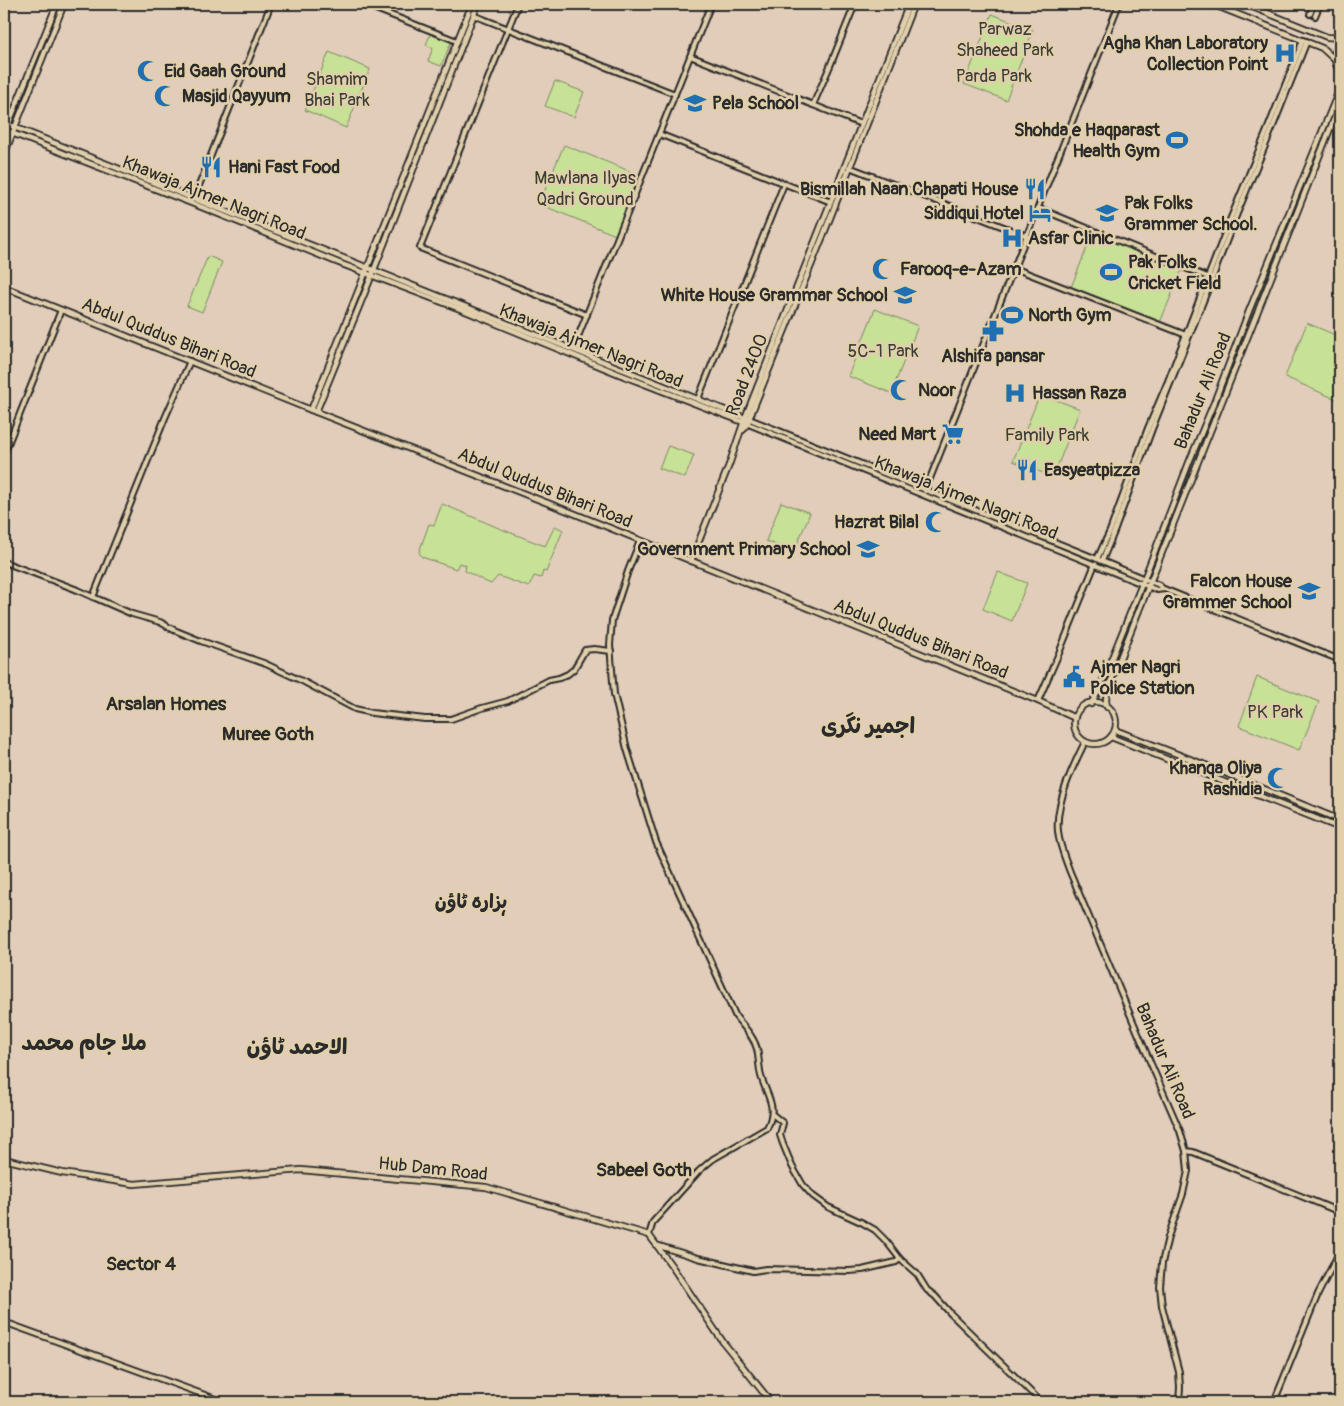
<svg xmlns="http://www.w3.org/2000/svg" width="1344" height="1406" font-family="Pangolin,'Playpen Sans Arabic',sans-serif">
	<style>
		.green { fill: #c7e197; stroke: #798661 }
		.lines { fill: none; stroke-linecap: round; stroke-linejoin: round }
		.tertiary-casing { stroke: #2b2b2b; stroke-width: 8 }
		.secondary-casing { stroke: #2b2b2b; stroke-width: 8 }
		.primary-casing { stroke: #2b2b2b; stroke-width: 8 }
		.tertiary { stroke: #e1cfac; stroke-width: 4 }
		.secondary { stroke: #e1cfac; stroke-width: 4.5 }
		.primary { stroke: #e1cfac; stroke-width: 4.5 }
		.labels { text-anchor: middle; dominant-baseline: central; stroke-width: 5; stroke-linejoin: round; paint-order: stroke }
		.park-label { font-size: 18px; fill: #3b3d36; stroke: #e1cfac }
		.poi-label { font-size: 18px; font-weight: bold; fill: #2b2b2b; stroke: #e1cfac; text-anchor: start }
		.street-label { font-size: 18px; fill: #2b2b2b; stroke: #e1cfac }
		.neighbourhood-label { font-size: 19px; font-weight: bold; fill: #2b2b2b; stroke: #e1cfac }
		.district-label { font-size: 22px; font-weight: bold; fill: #2b2b2b; stroke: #e1cfac }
	</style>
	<rect width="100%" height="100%" fill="#e2cdba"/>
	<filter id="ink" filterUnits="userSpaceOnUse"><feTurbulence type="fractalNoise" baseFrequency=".02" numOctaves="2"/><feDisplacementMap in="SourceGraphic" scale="10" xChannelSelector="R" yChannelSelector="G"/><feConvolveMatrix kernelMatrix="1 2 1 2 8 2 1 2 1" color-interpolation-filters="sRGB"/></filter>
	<g filter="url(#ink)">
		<g class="green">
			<polygon points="992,14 1033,30 1006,100 964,84"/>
			<polygon points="431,32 452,40 441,66 428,61 433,48 426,45"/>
			<polygon points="329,52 370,69 346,128 305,110"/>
			<polygon points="555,81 584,92 574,117 545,106"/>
			<polygon points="564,145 642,176 618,236 539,204"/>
			<polygon points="1094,230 1183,267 1159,325 1070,290"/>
			<polygon points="208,256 222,262 202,312 187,306"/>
			<polygon points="875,309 918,326 891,393 848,376"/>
			<polygon points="1307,323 1340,337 1340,401 1285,377"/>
			<polygon points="1040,394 1080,409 1053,477 1013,461"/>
			<polygon points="668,446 694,455 685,478 659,468"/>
			<polygon points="781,502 810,513 794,552 766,541"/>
			<path d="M442,504l17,7 42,18 44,17 10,-20 8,4 -17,42 -3,-1 -2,7 -7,-2 -5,11 -31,-11 -7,8c-10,-4 -17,-9 -26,-13l1,-6 -7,-2 -3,6 -34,-12 -3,-5 10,-28 5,1z"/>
			<polygon points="998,572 1027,583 1012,621 983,609"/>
			<polygon points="1257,677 1319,702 1299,750 1239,726"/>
		</g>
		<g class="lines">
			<g class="tertiary-casing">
				<g id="tertiary">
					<polyline points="363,4 457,41"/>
					<polyline points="518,4 420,248 587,315"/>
					<polyline points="1310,14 1314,4"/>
					<polyline points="473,15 675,94"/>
					<polyline points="1315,16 1320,4"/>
					<polyline points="690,56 861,124"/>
					<polyline points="813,105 830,66 855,4"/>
					<polyline points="659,134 831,202"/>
					<polyline points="849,167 1027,236"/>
					<polyline points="194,198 271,4"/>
					<polyline points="1038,208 1210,278"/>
					<polyline points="1014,268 1186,335"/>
					<polyline points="573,349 711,4"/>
					<polyline points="698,399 784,184"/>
					<polyline points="747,418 1097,559 1159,585 1163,589"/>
					<polyline points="746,423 1157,590 1164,589 1340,660"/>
					<polyline points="4,454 61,310"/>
					<polyline points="925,491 1119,4"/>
					<path d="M640,541l-12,30 -16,49 -2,25 4,49 13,55 29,93 80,175c8,10 18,20 21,32 2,9 2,19 4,27 6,21 17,30 6,52l-54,31 -14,12 -46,51 -4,13"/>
					<polyline points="1097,559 1110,531 1148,428 1168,381 1230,220 1266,133 1303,40"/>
					<polyline points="1102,561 1114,532 1152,429 1212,279 1234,221 1270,134 1307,41"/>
					<polyline points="4,562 75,589 132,614 160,622 174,630 201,641 266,664 304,682 355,709 372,713 425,719 451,719 482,708 508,701 549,680 559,678 568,674 574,669 585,650 594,649 611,651"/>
					<polyline points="93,597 165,418 190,361"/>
					<polyline points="1038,701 1059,653 1095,564"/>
					<path d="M1085,742c-12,24 -30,62 -27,89 1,14 7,27 12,41l81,192 29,67 6,20 2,20 -5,23 -15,43 -6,26 -2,24 2,19 17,66 1,15 -1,15"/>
					<polyline points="772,1114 783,1123 780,1135 783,1144 792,1166 803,1185 813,1196 828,1207 863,1223 875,1230 886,1241 900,1259 917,1274 927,1290 935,1296 951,1314 1041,1402"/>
					<polyline points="1186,1151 1193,1152 1340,1212"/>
					<polyline points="656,1245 698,1258 753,1271 766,1269 849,1271 862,1270 896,1262 900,1259"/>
					<polyline points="1333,1264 1340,1269"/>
					<polyline points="4,1322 224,1402"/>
					<polyline points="1274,1402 1318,1294 1340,1251"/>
				</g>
			</g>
			<g class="secondary-casing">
				<g id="secondary">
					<polyline points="4,123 745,418"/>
					<polyline points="4,130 204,208 339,263 463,310 624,376 743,422"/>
					<polyline points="4,287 316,412 573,513 1038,701 1075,718"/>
					<polyline points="311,410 472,4"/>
					<polyline points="316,412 372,275 478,4"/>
					<polyline points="743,430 747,424 823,236 914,4"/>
					<polyline points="691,561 729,465 745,418 909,4"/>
					<circle cx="1095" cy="723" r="21"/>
					<polyline points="1091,704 1098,692 1144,579 1190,460 1215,400 1249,311 1340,88"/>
					<polyline points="1107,707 1106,700 1107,691 1340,104"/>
					<polyline points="1115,730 1208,766 1340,820"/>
					<polyline points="1111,737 1340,828"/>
				</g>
			</g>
			<g class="primary-casing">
				<g id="primary">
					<polyline points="1212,4 1322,48 1334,59"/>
					<polyline points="1245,4 1327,37 1340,38"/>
					<path d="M1340,42c-7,10 -7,20 0,30"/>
					<polyline points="4,135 57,4"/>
					<polyline points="4,155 64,4"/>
					<polyline points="4,1159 62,1173 134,1184 301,1170 486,1187 649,1235 671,1265 723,1342 771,1402"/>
				</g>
			</g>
			<use href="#tertiary" class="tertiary"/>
			<use href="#secondary" class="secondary"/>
			<use href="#primary" class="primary"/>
		</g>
	</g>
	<defs>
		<g id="hospital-bare" transform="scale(1.725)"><path d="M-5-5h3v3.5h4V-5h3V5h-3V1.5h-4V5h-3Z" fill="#1f6fb2" stroke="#e1cfac" stroke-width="2.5" paint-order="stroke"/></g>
		<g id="mosque-bare" transform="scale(1.725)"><path d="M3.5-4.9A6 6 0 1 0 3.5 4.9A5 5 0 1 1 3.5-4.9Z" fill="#1f6fb2" stroke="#e1cfac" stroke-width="2.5" paint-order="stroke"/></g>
		<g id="school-bare" transform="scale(1.725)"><path d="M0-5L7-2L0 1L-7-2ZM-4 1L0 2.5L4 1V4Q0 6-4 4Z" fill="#1f6fb2" stroke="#e1cfac" stroke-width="2.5" paint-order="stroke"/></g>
		<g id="stadium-bare" transform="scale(1.725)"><path d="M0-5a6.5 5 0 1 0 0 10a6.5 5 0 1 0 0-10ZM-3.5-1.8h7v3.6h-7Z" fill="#1f6fb2" stroke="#e1cfac" stroke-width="2.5" paint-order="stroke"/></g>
		<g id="restaurant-bare" transform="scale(1.725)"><path d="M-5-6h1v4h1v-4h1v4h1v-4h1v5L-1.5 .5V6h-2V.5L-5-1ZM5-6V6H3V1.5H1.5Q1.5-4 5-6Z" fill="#1f6fb2" stroke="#e1cfac" stroke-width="2.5" paint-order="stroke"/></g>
		<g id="hotel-bare" transform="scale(1.725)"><path d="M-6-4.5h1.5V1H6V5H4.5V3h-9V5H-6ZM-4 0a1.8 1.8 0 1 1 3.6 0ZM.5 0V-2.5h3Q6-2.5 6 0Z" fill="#1f6fb2" stroke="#e1cfac" stroke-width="2.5" paint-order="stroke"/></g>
		<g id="pharmacy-bare" transform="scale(1.725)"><path d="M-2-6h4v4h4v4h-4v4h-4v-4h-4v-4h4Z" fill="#1f6fb2" stroke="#e1cfac" stroke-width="2.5" paint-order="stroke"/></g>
		<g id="supermarket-bare" transform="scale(1.725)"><path d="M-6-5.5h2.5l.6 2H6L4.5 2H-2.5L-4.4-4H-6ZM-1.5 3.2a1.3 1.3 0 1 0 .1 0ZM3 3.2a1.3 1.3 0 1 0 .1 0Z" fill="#1f6fb2" stroke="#e1cfac" stroke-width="2.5" paint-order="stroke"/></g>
		<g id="civic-bare" transform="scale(1.725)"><path d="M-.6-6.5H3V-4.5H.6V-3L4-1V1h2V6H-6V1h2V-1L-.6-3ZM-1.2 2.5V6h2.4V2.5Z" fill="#1f6fb2" stroke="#e1cfac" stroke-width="2.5" paint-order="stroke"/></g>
	</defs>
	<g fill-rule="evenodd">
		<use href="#hospital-bare" x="1285" y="53"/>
		<use href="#mosque-bare" x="148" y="71"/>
		<use href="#mosque-bare" x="165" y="96"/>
		<use href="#school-bare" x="695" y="103"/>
		<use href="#stadium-bare" x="1177" y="140"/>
		<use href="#restaurant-bare" x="211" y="167"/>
		<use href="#restaurant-bare" x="1035" y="189"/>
		<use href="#hotel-bare" x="1040" y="213"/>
		<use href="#school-bare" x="1107" y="213"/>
		<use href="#hospital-bare" x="1012" y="238"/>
		<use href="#mosque-bare" x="883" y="269"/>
		<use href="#stadium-bare" x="1111" y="272"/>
		<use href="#school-bare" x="905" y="295"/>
		<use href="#stadium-bare" x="1012" y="315"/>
		<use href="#pharmacy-bare" x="993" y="331"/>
		<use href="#mosque-bare" x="901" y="390"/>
		<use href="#hospital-bare" x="1015" y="393"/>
		<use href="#supermarket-bare" x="953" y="434"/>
		<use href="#restaurant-bare" x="1027" y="470"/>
		<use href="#mosque-bare" x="936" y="522"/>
		<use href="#school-bare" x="868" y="549"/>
		<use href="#school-bare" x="1309" y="591"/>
		<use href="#civic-bare" x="1074" y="677"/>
		<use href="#mosque-bare" x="1278" y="778"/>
	</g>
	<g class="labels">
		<g class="park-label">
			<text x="1005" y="29">Parwaz<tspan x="1005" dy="21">Shaheed Park</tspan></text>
			<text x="994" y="76">Parda Park</text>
			<text x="337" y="79">Shamim<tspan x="337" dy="21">Bhai Park</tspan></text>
			<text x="585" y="178">Mawlana Ilyas<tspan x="585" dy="21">Qadri Ground</tspan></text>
			<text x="883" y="351">5C-1 Park</text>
			<text x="1047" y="435">Family Park</text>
			<text x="1275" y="712">PK Park</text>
		</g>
		<g class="poi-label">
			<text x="1268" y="43" text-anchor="end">Agha Khan Laboratory<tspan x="1268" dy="21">Collection Point</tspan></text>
			<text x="164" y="71">Eid Gaah Ground</text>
			<text x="182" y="96">Masjid Qayyum</text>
			<text x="712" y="103">Pela School</text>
			<text x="1160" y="130" text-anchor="end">Shohda e Haqparast<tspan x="1160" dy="21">Health Gym</tspan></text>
			<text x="228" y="167">Hani Fast Food</text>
			<text x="1018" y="189" text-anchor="end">Bismillah Naan Chapati House</text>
			<text x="1124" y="203">Pak Folks<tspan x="1124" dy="21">Grammer School.</tspan></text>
			<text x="1024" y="213" text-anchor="end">Siddiqui Hotel</text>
			<text x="1028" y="238">Asfar Clinic</text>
			<text x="1128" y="262">Pak Folks<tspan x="1128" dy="21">Cricket Field</tspan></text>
			<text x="900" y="269">Farooq-e-Azam</text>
			<text x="888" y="295" text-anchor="end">White House Grammar School</text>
			<text x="1028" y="315">North Gym</text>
			<text x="993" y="356" text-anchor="middle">Alshifa pansar</text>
			<text x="918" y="390">Noor</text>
			<text x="1032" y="393">Hassan Raza</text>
			<text x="936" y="434" text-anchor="end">Need Mart</text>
			<text x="1044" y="470">Easyeatpizza</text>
			<text x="919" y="522" text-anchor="end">Hazrat Bilal</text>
			<text x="851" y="549" text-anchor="end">Government Primary School</text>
			<text x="1292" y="581" text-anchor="end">Falcon House<tspan x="1292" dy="21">Grammer School</tspan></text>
			<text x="1090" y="667">Ajmer Nagri<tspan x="1090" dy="21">Police Station</tspan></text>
			<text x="1262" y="768" text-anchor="end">Khanqa Oliya<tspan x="1262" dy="21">Rashidia</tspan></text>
		</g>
		<g class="street-label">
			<text transform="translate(214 198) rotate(22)">Khawaja Ajmer Nagri Road</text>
			<text transform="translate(169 338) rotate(22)">Abdul Quddus Bihari Road</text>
			<text transform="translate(591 346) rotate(22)">Khawaja Ajmer Nagri Road</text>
			<text transform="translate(747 375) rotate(-69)">Road 2400</text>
			<text transform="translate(1203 391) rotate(-68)">Bahadur Ali Road</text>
			<text transform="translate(545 488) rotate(22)">Abdul Quddus Bihari Road</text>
			<text transform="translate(966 498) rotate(22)">Khawaja Ajmer Nagri Road</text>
			<text transform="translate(921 639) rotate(22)">Abdul Quddus Bihari Road</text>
			<text transform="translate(1165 1061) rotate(67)">Bahadur Ali Road</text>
			<text transform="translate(433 1169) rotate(6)">Hub Dam Road</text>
		</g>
		<g class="neighbourhood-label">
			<text x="166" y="704">Arsalan Homes</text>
			<text x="268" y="734">Muree Goth</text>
			<text x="471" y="902">ہزارہ ٹاؤن</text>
			<text x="644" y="1170">Sabeel Goth</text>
			<text x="141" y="1264">Sector 4</text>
		</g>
		<g class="district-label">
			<text x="868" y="726">اجمیر نگری</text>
			<text x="84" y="1043">ملا جام محمد</text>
			<text x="297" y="1047">الاحمد ٹاؤن</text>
		</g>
	</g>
	<rect width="1344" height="1406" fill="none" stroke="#e1cfac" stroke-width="20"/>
	<rect x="10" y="10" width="1324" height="1386" fill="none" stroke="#2b2b2b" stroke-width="2" filter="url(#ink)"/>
</svg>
